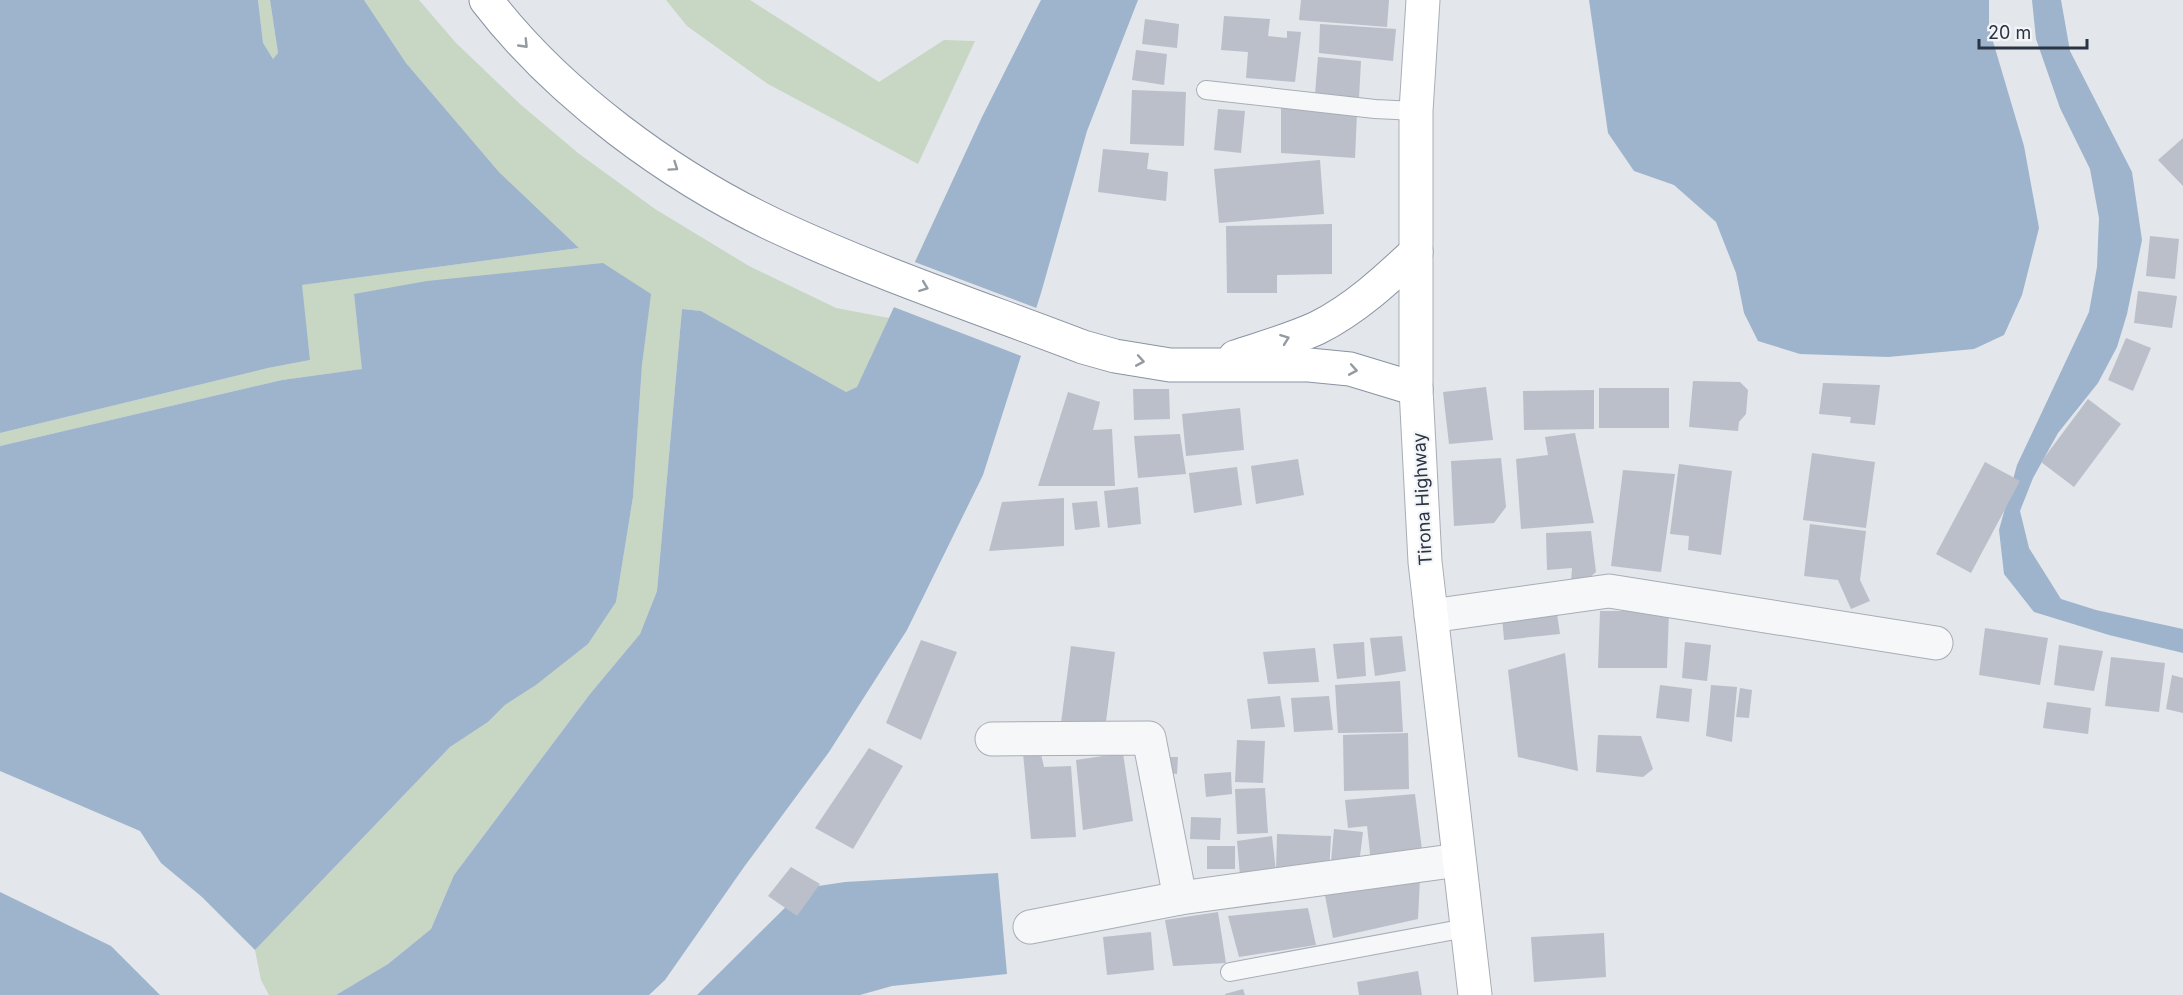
<svg xmlns="http://www.w3.org/2000/svg" width="2183" height="995" font-family="Inter,sans-serif">
	<style>
		.green { fill: #c8d6c4 }
		.water { fill: #9db4cc }
		.pier { fill: #e3e6eb }
		.building { fill: #babfc9 }
		.lines { fill: none; stroke-linecap: round; stroke-linejoin: round }
		.service-casing { stroke: #a8adb6; stroke-width: 20 }
		.minor-casing { stroke: #a8adb6; stroke-width: 35 }
		.secondary-casing { stroke: #a8adb6; stroke-width: 35 }
		.motorway-casing { stroke: #8993a3; stroke-width: 35 }
		.service { stroke: #f6f7f9; stroke-width: 18 }
		.minor { stroke: #f6f7f9; stroke-width: 33 }
		.secondary { stroke: #fff; stroke-width: 33 }
		.motorway { stroke: #fff; stroke-width: 33 }
		.oneway { stroke: #949aa2 }
		.labels { text-anchor: middle; dominant-baseline: central; stroke-width: 4.5; stroke-linejoin: round; paint-order: stroke }
		.street-label { font-size: 18px; fill: #2a3444; stroke: #f3f5f8 }
	</style>
	<rect width="100%" height="100%" fill="#e3e6eb"/>
	<g class="green">
		<polygon points="258,0 270,0 278,53 273,59 263,44"/>
		<polygon points="364,0 419,0 456,43 520,104 578,153 655,209 749,266 836,308 889,318 858,387 846,392 701,311 682,309 657,591 640,634 590,694 454,875 431,929 388,964 336,995 269,995 261,980 255,950 450,747 488,722 505,705 536,685 588,644 616,602 633,497 642,365 650,294 354,295 363,369 282,380 0,446 0,433 268,368 310,360 301,285 579,248 499,172 406,63"/>
		<polygon points="666,0 750,0 879,82 944,40 975,41 918,164 768,84 687,26"/>
	</g>
	<g class="water">
		<polygon points="0,0 258,0 263,43 273,59 278,53 270,0 364,0 406,63 499,172 579,248 302,285 310,360 268,368 0,433"/>
		<polygon points="1041,0 1138,0 1087,131 1041,293 983,475 907,630 829,752 744,867 665,980 649,995 336,995 388,964 431,929 454,875 590,694 640,634 657,591 682,309 701,311 846,392 857,387 982,117"/>
		<polygon points="1589,0 1989,0 1989,28 2024,146 2039,228 2022,295 2004,335 1974,349 1888,357 1800,354 1758,341 1744,313 1736,273 1716,222 1674,185 1634,171 1608,133"/>
		<polygon points="2032,0 2061,0 2070,51 2132,172 2142,240 2127,314 2117,347 2098,383 2058,433 2033,478 2020,511 2029,548 2061,599 2096,610 2183,629 2183,653 2109,635 2034,612 2004,574 1999,530 2017,465 2089,312 2097,267 2099,218 2090,169 2060,108 2036,39"/>
		<polygon points="603,263 651,294 642,365 633,497 616,602 588,644 536,685 505,705 488,722 450,747 255,950 202,897 161,863 140,831 0,771 0,446 282,380 362,369 354,294 427,281"/>
		<polygon points="998,873 1007,974 892,986 860,995 697,995 805,888 845,882"/>
		<polygon points="0,892 111,946 160,995 0,995"/>
	</g>
	<polygon class="pier" points="912,261 1039,309 1024,357 891,306"/>
	<g class="building">
		<polygon points="1301,0 1389,0 1387,27 1299,20"/>
		<polygon points="1224,16 1270,19 1268,36 1287,38 1287,31 1301,32 1295,82 1246,78 1248,52 1221,50"/>
		<polygon points="1145,19 1179,24 1177,48 1142,44"/>
		<polygon points="1320,24 1396,29 1393,61 1319,53"/>
		<polygon points="1136,50 1167,54 1164,85 1132,80"/>
		<polygon points="1318,57 1361,61 1359,98 1315,94"/>
		<polygon points="1132,90 1186,92 1184,146 1130,144"/>
		<polygon points="1281,108 1357,113 1355,158 1281,153"/>
		<polygon points="1218,109 1245,111 1241,153 1214,150"/>
		<polygon points="2183,138 2183,186 2158,160"/>
		<polygon points="1103,149 1149,153 1147,169 1168,172 1166,201 1098,192"/>
		<polygon points="1320,160 1324,214 1219,223 1214,169"/>
		<polygon points="1332,224 1332,274 1277,275 1277,293 1227,293 1226,226"/>
		<polygon points="2150,236 2179,239 2175,279 2146,276"/>
		<polygon points="2138,291 2177,296 2172,328 2134,323"/>
		<polygon points="2126,338 2151,348 2133,391 2108,380"/>
		<polygon points="1693,381 1740,382 1748,390 1746,414 1739,422 1738,431 1689,427"/>
		<polygon points="1823,383 1880,385 1875,425 1850,423 1851,417 1819,414"/>
		<polygon points="1486,387 1493,440 1449,444 1443,392"/>
		<rect x="1599" y="388" width="70" height="40"/>
		<polygon points="1133,389 1169,389 1170,419 1134,420"/>
		<polygon points="1594,390 1594,429 1524,430 1523,391"/>
		<polygon points="1068,392 1100,402 1093,430 1112,429 1115,486 1038,486"/>
		<polygon points="2088,399 2121,424 2074,487 2041,462"/>
		<polygon points="1240,408 1244,450 1186,456 1182,414"/>
		<polygon points="1575,433 1594,523 1521,529 1516,459 1548,455 1545,437"/>
		<polygon points="1180,434 1186,474 1138,478 1134,436"/>
		<polygon points="1812,453 1875,462 1866,528 1803,520"/>
		<polygon points="1501,458 1506,507 1494,523 1454,526 1451,461"/>
		<polygon points="1298,459 1304,495 1256,504 1251,466"/>
		<polygon points="1985,462 2020,481 1971,573 1936,554"/>
		<polygon points="1679,464 1732,471 1721,555 1688,550 1689,536 1670,534"/>
		<polygon points="1237,467 1242,505 1194,513 1189,473"/>
		<polygon points="1623,470 1675,474 1661,572 1611,566"/>
		<polygon points="1138,487 1141,524 1108,528 1104,491"/>
		<polygon points="1064,498 1064,546 989,551 1002,502"/>
		<polygon points="1097,501 1100,527 1075,530 1072,503"/>
		<polygon points="1810,524 1866,531 1860,580 1870,601 1851,609 1838,580 1804,576"/>
		<polygon points="1591,531 1596,572 1584,582 1571,582 1572,568 1547,570 1546,533"/>
		<polygon points="1556,607 1560,634 1504,640 1502,616"/>
		<polygon points="1600,611 1669,611 1667,668 1598,668"/>
		<polygon points="1985,628 2048,638 2040,685 1979,675"/>
		<polygon points="1402,636 1406,671 1375,676 1370,638"/>
		<polygon points="921,640 957,652 921,740 886,723"/>
		<polygon points="1364,642 1366,676 1337,679 1333,644"/>
		<polygon points="1685,642 1711,645 1707,681 1682,678"/>
		<polygon points="2059,645 2103,651 2094,691 2054,685"/>
		<polygon points="1071,646 1115,652 1105,729 1061,723"/>
		<polygon points="1315,648 1319,682 1268,684 1263,652"/>
		<polygon points="1565,653 1578,771 1518,757 1508,670"/>
		<polygon points="2111,657 2165,663 2159,712 2105,706"/>
		<polygon points="2172,675 2183,678 2183,713 2166,709"/>
		<polygon points="1400,681 1403,732 1338,733 1335,685"/>
		<polygon points="1660,685 1692,689 1689,722 1656,718"/>
		<polygon points="1711,685 1737,687 1732,742 1706,736"/>
		<polygon points="1740,688 1752,690 1749,718 1736,717"/>
		<polygon points="1280,696 1285,727 1251,729 1247,699"/>
		<polygon points="1329,696 1333,730 1294,732 1291,698"/>
		<polygon points="2047,702 2091,708 2088,734 2043,728"/>
		<polygon points="1408,733 1409,789 1344,791 1343,735"/>
		<polygon points="1598,735 1641,736 1653,769 1643,777 1596,772"/>
		<polygon points="1237,740 1265,741 1263,783 1235,782"/>
		<polygon points="869,748 903,766 853,849 815,828"/>
		<polygon points="1040,750 1044,767 1071,766 1076,837 1031,839 1023,753"/>
		<polygon points="1123,753 1133,821 1083,830 1076,760"/>
		<polygon points="1169,757 1178,757 1177,774 1168,773"/>
		<polygon points="1231,772 1232,794 1206,797 1204,774"/>
		<polygon points="1265,788 1268,833 1237,834 1235,789"/>
		<polygon points="1415,794 1423,858 1371,862 1367,826 1348,828 1345,800"/>
		<polygon points="1191,817 1221,818 1220,840 1190,839"/>
		<polygon points="1334,829 1363,832 1359,864 1331,862"/>
		<polygon points="1277,834 1331,836 1329,874 1276,872"/>
		<polygon points="1272,836 1276,872 1240,876 1237,841"/>
		<rect x="1207" y="846" width="28" height="23"/>
		<polygon points="791,867 820,884 797,916 768,896"/>
		<polygon points="1420,878 1418,919 1333,938 1324,890"/>
		<polygon points="1308,908 1316,945 1239,957 1228,916"/>
		<polygon points="1218,912 1226,963 1173,966 1165,920"/>
		<polygon points="1151,932 1154,970 1107,975 1103,937"/>
		<polygon points="1604,933 1606,977 1534,982 1531,937"/>
		<polygon points="1418,971 1422,995 1359,995 1357,982"/>
		<polygon points="1243,989 1245,995 1225,995 1225,994"/>
	</g>
	<g class="lines">
		<g class="service-casing">
			<g id="service">
				<polyline points="1206,90 1375,109 1416,111"/>
				<polyline points="1230,972 1466,928"/>
			</g>
		</g>
		<g class="minor-casing">
			<g id="minor">
				<polyline points="1431,616 1609,591 1936,643"/>
				<polyline points="992,739 1149,738 1180,898 1459,860"/>
				<polyline points="1030,927 1180,898"/>
			</g>
		</g>
		<g class="secondary-casing">
			<polyline id="secondary" points="1423,0 1416,111 1416,389 1425,562 1475,995"/>
		</g>
		<g class="motorway-casing">
			<g id="motorway">
				<path d="M486,0c72,94 185,177 292,227 99,46 203,81 305,120l32,9 55,9h139l41,4 66,20"/>
				<path d="M1235,357c27,-9 56,-17 82,-29 38,-19 69,-48 99,-76"/>
			</g>
		</g>
		<use href="#service" class="service"/>
		<use href="#minor" class="minor"/>
		<use href="#secondary" class="secondary"/>
		<use href="#motorway" class="motorway"/>
	</g>
	<defs><path id="oneway-chevron" d="M-2-3.5L2.5 0L-2 3.5" fill="none" stroke-width="1.6" stroke-linecap="round" stroke-linejoin="round" transform="scale(1.5)"/></defs>
	<g class="oneway">
		<use href="#oneway-chevron" transform="translate(524 44) rotate(46)"/>
		<use href="#oneway-chevron" transform="translate(674 167) rotate(34)"/>
		<use href="#oneway-chevron" transform="translate(924 287) rotate(21)"/>
		<use href="#oneway-chevron" transform="translate(1285 339) rotate(-20)"/>
		<use href="#oneway-chevron" transform="translate(1140 361) rotate(10)"/>
		<use href="#oneway-chevron" transform="translate(1353 370) rotate(10)"/>
	</g>
	<g class="labels">
		<g class="street-label">
			<text transform="translate(1422 499) rotate(-93)">Tirona Highway</text>
		</g>
	</g>
	<path d="M1979 39v9h108v-9" fill="none" stroke="#2a3444" stroke-width="3"/>
	<text x="1988" y="39" font-size="18" fill="#2a3444" stroke="#f3f5f8" stroke-width="4.5" paint-order="stroke">20 m</text>
</svg>
